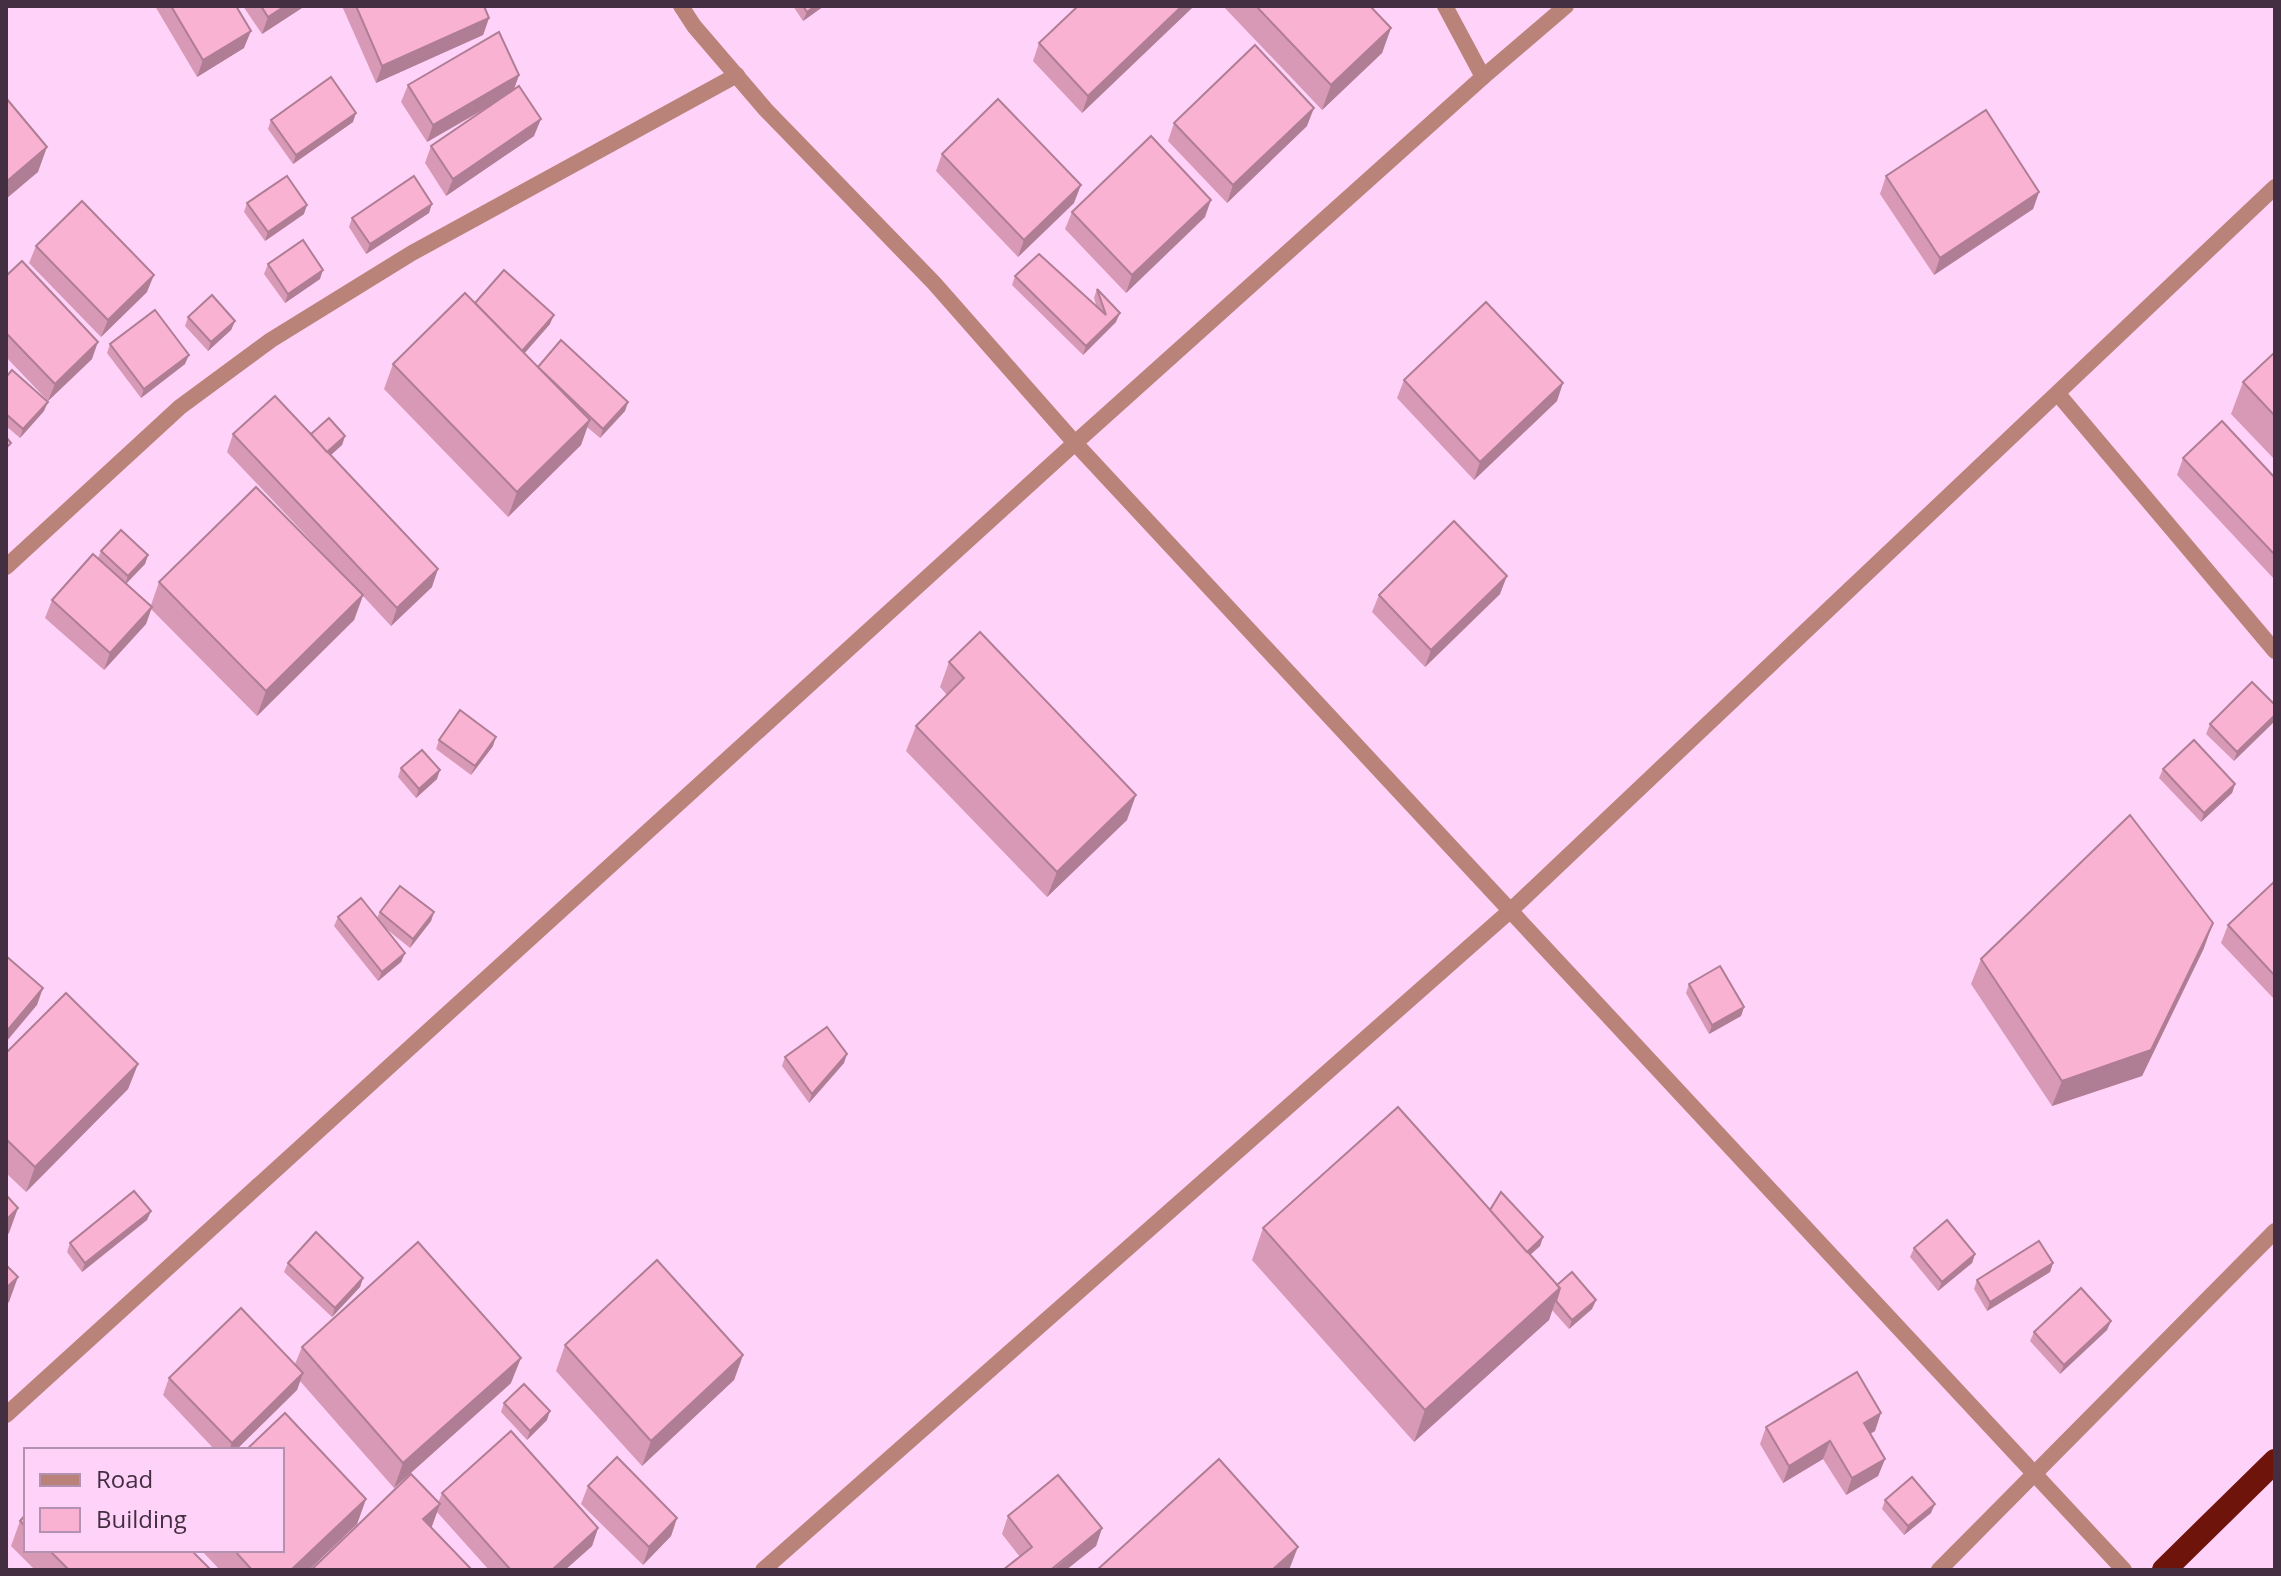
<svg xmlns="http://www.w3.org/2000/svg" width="2281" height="1576" font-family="'Open Sans',sans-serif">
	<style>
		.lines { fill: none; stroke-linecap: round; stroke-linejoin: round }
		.street { stroke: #ba8379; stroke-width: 16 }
		.highway { stroke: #6e140b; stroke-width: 24 }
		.wall { fill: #d799b5 }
		.shaded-wall { fill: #af7d94 }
		.building { fill: #fab2d3; stroke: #af7d94; stroke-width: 2 }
	</style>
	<rect width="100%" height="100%" fill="#ffd3f9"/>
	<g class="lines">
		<g class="street">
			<polyline points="681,6 694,26 766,110 934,283 1075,443 2124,1570"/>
			<polyline points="1445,6 1483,77"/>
			<polyline points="2058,394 2275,651"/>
			<polyline points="6,567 180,407 271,340 412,253 737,75"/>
			<polyline points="6,1415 1075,443 1483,77 1566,6"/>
			<polyline points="763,1570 1511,910 2275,187"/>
			<polyline points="1939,1570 2275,1231"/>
		</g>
		<polyline class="highway" points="2164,1570 2275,1461"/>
	</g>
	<g class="wall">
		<polygon points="155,6 236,6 244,48 197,77"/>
		<polygon points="243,6 305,6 262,34"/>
		<polygon points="342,6 484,6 489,18 483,35 376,83"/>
		<polygon points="793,6 824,6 803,21"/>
		<polygon points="1078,6 1194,6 1082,113 1033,61 1039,43"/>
		<polygon points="1223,6 1370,6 1391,28 1382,53 1322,110"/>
		<polygon points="519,75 514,89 534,136 446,196 425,163 431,146 492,105 427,142 401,102 408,85"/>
		<polygon points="271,120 353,122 293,164 268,129"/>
		<polygon points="1174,123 1307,126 1227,203 1168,141"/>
		<polygon points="942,154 1074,203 1018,257 936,171"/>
		<polygon points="1886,176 2039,192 2033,209 1934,275 1880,194"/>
		<polygon points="247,203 304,214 265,241 244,212"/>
		<polygon points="1072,212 1205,217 1126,293 1065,229"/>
		<polygon points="429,213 366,254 349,227 352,218"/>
		<polygon points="36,246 147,292 101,337 29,263"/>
		<polygon points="268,264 320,279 285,303 264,274"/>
		<polygon points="6,276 92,359 48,401 6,357"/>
		<polygon points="1015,276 1097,308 1094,298 1097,289 1116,322 1083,355 1012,285"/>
		<polygon points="475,303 550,324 524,353 538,367 628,402 625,411 600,438 587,427 581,445 508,517 384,389 393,364"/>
		<polygon points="188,317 235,321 231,330 208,351 185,326"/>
		<polygon points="110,344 185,364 141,398 107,353"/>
		<polygon points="2275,352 2275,460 2231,414 2243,382"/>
		<polygon points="6,377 44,411 20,438 6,426"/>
		<polygon points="1404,380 1557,401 1474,480 1397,398"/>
		<polygon points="233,434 311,435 345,436 342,445 331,455 432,587 391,626 363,596 354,620 257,716 151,609 146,624 104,670 45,618 52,600 98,558 101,551 148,555 145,564 126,583 151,605 159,582 350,582 227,452"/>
		<polygon points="2183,458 2275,478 2275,580 2177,475"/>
		<polygon points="1500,594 1425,667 1372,612 1379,595"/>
		<polygon points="949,662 1127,820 1047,897 906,751 916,726 947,695 940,687"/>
		<polygon points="2275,705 2234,761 2206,734 2210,724"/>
		<polygon points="439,740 493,746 471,775 436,749"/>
		<polygon points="401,768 437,779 416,798 398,777"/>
		<polygon points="2163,769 2235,784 2232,793 2201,822 2159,778"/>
		<polygon points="2275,881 2275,1000 2221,943 2228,925"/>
		<polygon points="380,912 434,912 431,921 410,948 384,927 405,953 401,962 378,981 334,926 338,917 377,918"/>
		<polygon points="2204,948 2142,1076 2052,1106 1971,984 1981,959"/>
		<polygon points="1689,984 1744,1007 1741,1016 1709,1034 1686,993"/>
		<polygon points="6,1053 138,1064 128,1089 26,1192 6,1173"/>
		<polygon points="785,1057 844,1063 809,1103 782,1066"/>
		<polygon points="1490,1210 1543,1237 1540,1246 1530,1255 1557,1285 1596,1300 1592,1309 1569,1329 1552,1310 1549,1320 1414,1442 1252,1260 1263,1228"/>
		<polygon points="151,1211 147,1220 82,1272 67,1252 70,1243"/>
		<polygon points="1914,1248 1975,1254 1972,1263 1938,1291 1910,1257"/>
		<polygon points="288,1263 363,1278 360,1287 332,1317 284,1272"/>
		<polygon points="2053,1263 2050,1272 1987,1311 1974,1289 1977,1280"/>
		<polygon points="2111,1321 2107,1330 2060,1374 2030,1341 2034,1332"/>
		<polygon points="565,1345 743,1355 734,1380 642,1466 556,1371"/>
		<polygon points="302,1347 511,1383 394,1488 300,1381 297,1390 236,1450 215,1450 163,1395 169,1378 295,1364"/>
		<polygon points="504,1403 547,1420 527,1440 501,1412"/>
		<polygon points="1766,1427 1875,1431 1870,1434 1885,1459 1878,1476 1846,1495 1823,1459 1783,1483 1760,1444"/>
		<polygon points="588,1486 677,1518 671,1536 643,1565 581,1504"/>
		<polygon points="442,1493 598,1528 592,1546 565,1570 489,1570 437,1512 431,1527 311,1570 438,1503"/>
		<polygon points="366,1499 357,1524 309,1570 220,1570 201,1550 282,1550"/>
		<polygon points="1885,1500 1931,1513 1904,1535 1882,1509"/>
		<polygon points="26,1514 26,1550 191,1550 211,1570 35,1570 11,1546 20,1521"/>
		<polygon points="1008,1516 1102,1528 1096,1546 1066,1570 1003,1570 1020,1557 1002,1534"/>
	</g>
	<g class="shaded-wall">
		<polygon points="285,6 305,6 262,34 268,17"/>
		<polygon points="815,6 824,6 803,21 807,12"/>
		<polygon points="1182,6 1194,6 1082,113 1088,96"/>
		<polygon points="489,18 483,35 376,83 382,66"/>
		<polygon points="1391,28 1382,53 1322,110 1331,85"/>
		<polygon points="251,31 244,48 197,77 203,60"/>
		<polygon points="519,75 513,92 427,142 433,125"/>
		<polygon points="1314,108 1307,126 1227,203 1233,185"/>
		<polygon points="356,113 353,122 293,164 296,155"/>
		<polygon points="541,119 534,136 446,196 453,179"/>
		<polygon points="47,147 38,172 6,199 6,182"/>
		<polygon points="1081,185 1074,203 1018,257 1024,240"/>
		<polygon points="2039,192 2033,209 1934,275 1940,258"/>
		<polygon points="1211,200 1205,217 1126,293 1132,275"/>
		<polygon points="432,204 429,213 366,254 370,244"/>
		<polygon points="307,205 304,214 265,241 268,232"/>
		<polygon points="323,270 320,279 285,303 288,294"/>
		<polygon points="154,275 147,292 101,337 108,320"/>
		<polygon points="1120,313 1116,322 1083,355 1086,346"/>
		<polygon points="554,315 550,324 517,362 520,353"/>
		<polygon points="235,321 231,330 208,351 211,342"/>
		<polygon points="98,342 92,359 48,401 55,384"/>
		<polygon points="189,355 185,364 141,398 144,389"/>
		<polygon points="1563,383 1557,401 1474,480 1480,462"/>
		<polygon points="48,402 44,411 20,438 23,429"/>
		<polygon points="628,402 625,411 600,438 603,429"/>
		<polygon points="590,420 581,445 508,517 517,492"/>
		<polygon points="345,436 342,445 324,461 327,452"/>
		<polygon points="148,555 145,564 125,585 128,576"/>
		<polygon points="438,569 432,587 391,626 397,608"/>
		<polygon points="1507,576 1500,594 1425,667 1431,650"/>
		<polygon points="363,595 354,620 257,716 266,691"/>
		<polygon points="152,607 146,624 104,670 110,653"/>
		<polygon points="2275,715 2275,721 2234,761 2237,752"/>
		<polygon points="496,737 493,746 471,775 475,766"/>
		<polygon points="440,770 437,779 416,798 419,789"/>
		<polygon points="2235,784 2232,793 2201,822 2204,813"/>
		<polygon points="1136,795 1127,820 1047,897 1057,872"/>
		<polygon points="434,912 431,921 410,948 413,939"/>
		<polygon points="2213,923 2204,948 2142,1076 2052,1106 2062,1081"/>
		<polygon points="405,953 401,962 378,981 382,972"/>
		<polygon points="43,988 37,1005 6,1042 6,1032"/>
		<polygon points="1744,1007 1741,1016 1709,1034 1712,1025"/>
		<polygon points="847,1054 844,1063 809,1103 812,1094"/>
		<polygon points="138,1064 128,1089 26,1192 35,1167"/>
		<polygon points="18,1208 9,1233 6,1236 6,1220"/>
		<polygon points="151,1211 147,1220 82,1272 85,1263"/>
		<polygon points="1543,1237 1540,1246 1517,1267 1520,1258"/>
		<polygon points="1975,1254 1972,1263 1938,1291 1942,1282"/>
		<polygon points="2053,1263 2050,1272 1987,1311 1990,1302"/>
		<polygon points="18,1277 9,1302 6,1305 6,1288"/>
		<polygon points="363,1278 360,1287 332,1317 335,1308"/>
		<polygon points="1560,1288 1549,1320 1414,1442 1425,1410"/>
		<polygon points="1596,1300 1592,1309 1569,1329 1572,1320"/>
		<polygon points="2111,1321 2107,1330 2060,1374 2064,1365"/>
		<polygon points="743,1355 734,1380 642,1466 651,1441"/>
		<polygon points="521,1358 511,1383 394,1488 403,1463"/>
		<polygon points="303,1373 297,1390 236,1450 229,1450 232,1443"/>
		<polygon points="550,1411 547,1420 527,1440 530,1431"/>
		<polygon points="1881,1413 1875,1431 1858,1441 1864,1423"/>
		<polygon points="1830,1441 1823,1459 1783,1483 1789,1466"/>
		<polygon points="1885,1459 1878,1476 1846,1495 1852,1478"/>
		<polygon points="366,1499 357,1524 309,1570 291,1570"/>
		<polygon points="440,1504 431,1529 423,1519"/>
		<polygon points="1935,1504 1931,1513 1904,1535 1908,1526"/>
		<polygon points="677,1518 671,1536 643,1565 649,1547"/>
		<polygon points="598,1528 592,1546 565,1570 552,1570"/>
		<polygon points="1102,1528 1096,1546 1066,1570 1053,1570"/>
		<polygon points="1298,1547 1289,1570 1272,1570"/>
	</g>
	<g class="building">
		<polygon points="171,6 236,6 251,31 203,60"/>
		<polygon points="261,6 285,6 268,17"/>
		<polygon points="356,6 484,6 489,18 382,66"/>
		<polygon points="803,6 815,6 807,12"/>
		<polygon points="1078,6 1182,6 1088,96 1039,43"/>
		<polygon points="1256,6 1370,6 1391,28 1331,85"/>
		<polygon points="499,32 519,75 433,125 408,85"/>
		<polygon points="1255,45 1314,108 1233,185 1174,123"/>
		<polygon points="331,77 356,113 296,155 271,120"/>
		<polygon points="519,86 541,119 453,179 431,146"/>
		<polygon points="6,98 47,147 6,182"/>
		<polygon points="998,99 1081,185 1024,240 942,154"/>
		<polygon points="1986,110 2039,192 1940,258 1886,176"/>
		<polygon points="1151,136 1211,200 1132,275 1072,212"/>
		<polygon points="287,176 307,205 268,232 247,203"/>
		<polygon points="414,176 432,204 370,244 352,218"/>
		<polygon points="82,201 154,275 108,320 36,246"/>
		<polygon points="303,240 323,270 288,294 268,264"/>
		<polygon points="1039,254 1106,315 1097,289 1120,313 1086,346 1015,276"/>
		<polygon points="22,261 98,342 55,384 6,333 6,276"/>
		<polygon points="504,270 554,315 522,351 475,303"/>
		<polygon points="465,293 590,420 517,492 393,364"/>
		<polygon points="212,295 235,321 211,342 188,317"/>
		<polygon points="1486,302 1563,383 1480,462 1404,380"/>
		<polygon points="155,310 189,355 144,389 110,344"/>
		<polygon points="561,340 628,402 603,429 538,367"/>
		<polygon points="2275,352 2275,416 2243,382"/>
		<polygon points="12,370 48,402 23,429 6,414 6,377"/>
		<polygon points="275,396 438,569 397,608 233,434"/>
		<polygon points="329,418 345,436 327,452 311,434"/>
		<polygon points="2222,421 2275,478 2275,555 2183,458"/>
		<polygon points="6,437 11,443 6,448"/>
		<polygon points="256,487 363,595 266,691 159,582"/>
		<polygon points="1454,521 1507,576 1431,650 1379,595"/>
		<polygon points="121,530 148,555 128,576 101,551"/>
		<polygon points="93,554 152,607 110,653 52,600"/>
		<polygon points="980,632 1136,795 1057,872 916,726 964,678 949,662"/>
		<polygon points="2252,682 2275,705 2275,715 2237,752 2210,724"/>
		<polygon points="460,710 496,737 475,766 439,740"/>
		<polygon points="2194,740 2235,784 2204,813 2163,769"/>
		<polygon points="422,750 440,770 419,789 401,768"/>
		<polygon points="2130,815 2213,923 2151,1050 2062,1081 1981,959"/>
		<polygon points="2275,881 2275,976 2228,925"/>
		<polygon points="400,886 434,912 413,939 380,912"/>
		<polygon points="361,898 405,953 382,972 338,917"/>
		<polygon points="6,956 43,988 6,1032"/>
		<polygon points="1720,966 1744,1007 1712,1025 1689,984"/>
		<polygon points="66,993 138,1064 35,1167 6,1139 6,1053"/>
		<polygon points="827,1027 847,1054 812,1094 785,1057"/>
		<polygon points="1398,1107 1560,1288 1425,1410 1263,1228"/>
		<polygon points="134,1191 151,1211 85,1263 70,1243"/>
		<polygon points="1501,1192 1543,1237 1527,1252 1490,1210"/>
		<polygon points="6,1195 18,1208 6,1220"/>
		<polygon points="1947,1220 1975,1254 1942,1282 1914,1248"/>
		<polygon points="316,1232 363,1278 335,1308 288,1263"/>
		<polygon points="2039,1241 2053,1263 1990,1302 1977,1280"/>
		<polygon points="418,1242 521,1358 403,1463 302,1347"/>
		<polygon points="657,1260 743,1355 651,1441 565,1345"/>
		<polygon points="6,1265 18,1277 6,1288"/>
		<polygon points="1572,1272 1596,1300 1572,1320 1556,1301 1560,1288 1557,1285"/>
		<polygon points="2081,1288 2111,1321 2064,1365 2034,1332"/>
		<polygon points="241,1308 303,1373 232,1443 169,1378"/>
		<polygon points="1857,1372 1881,1413 1864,1423 1885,1459 1852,1478 1830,1441 1789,1466 1766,1427"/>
		<polygon points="524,1384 550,1411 530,1431 504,1403"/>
		<polygon points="285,1413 366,1499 291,1570 252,1570 234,1550 282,1550 282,1450 246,1450"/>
		<polygon points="511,1431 598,1528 552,1570 511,1570 442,1493"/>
		<polygon points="617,1457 677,1518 649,1547 588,1486"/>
		<polygon points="1219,1459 1298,1547 1272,1570 1097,1570"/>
		<polygon points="411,1474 440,1504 423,1519 472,1570 311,1570"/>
		<polygon points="1058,1475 1102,1528 1053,1568 1055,1570 1003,1570 1032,1547 1008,1516"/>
		<polygon points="1912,1477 1935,1504 1908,1526 1885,1500"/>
		<polygon points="26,1514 26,1527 20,1521"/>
		<polygon points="49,1550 191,1550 211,1570 69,1570"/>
	</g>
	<rect width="2281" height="1576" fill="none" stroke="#442f42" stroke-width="16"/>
	<rect x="24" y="1448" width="260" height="104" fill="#ffd3f9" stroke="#b491b0" stroke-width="2"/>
	<rect x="40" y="1474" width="40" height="12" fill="#ba8379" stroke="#b491b0" stroke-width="2"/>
	<text x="96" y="1488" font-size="24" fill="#442f42">Road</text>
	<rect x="40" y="1508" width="40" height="24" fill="#fab2d3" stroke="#b491b0" stroke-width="2"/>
	<text x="96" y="1528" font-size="24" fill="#442f42">Building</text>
</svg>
